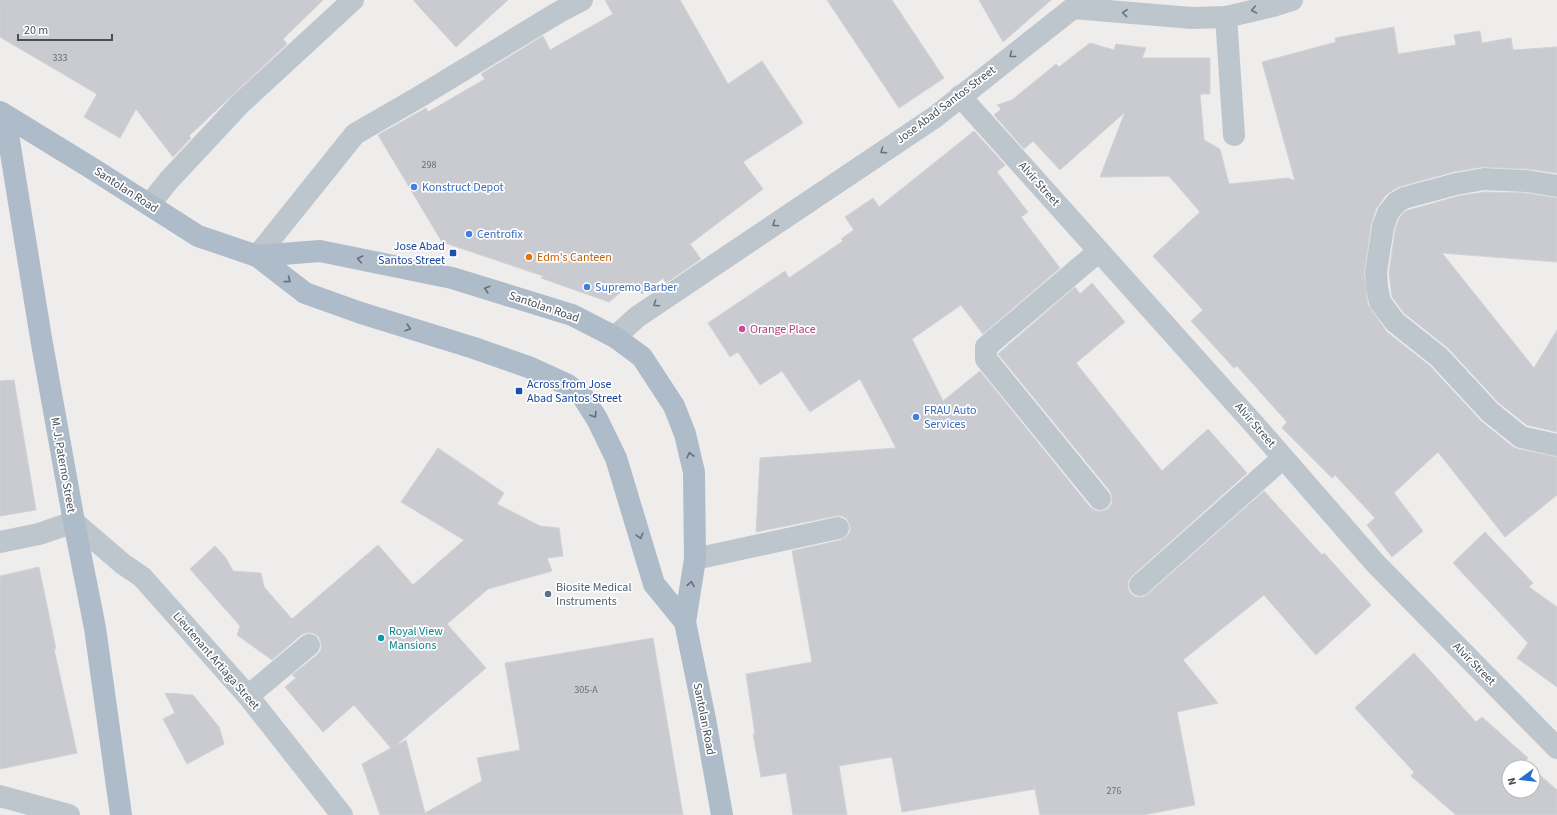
<svg xmlns="http://www.w3.org/2000/svg" width="1557" height="815" font-family="'Source Sans 3',sans-serif">
	<style>
		.building { fill: #cacbd1; stroke: #d0d2d7 }
		.lines { fill: none; stroke-linecap: round; stroke-linejoin: round }
		.minor { stroke: #bec6cd; stroke-width: 22 }
		.major { stroke: #aebbc9; stroke-width: 22 }
		.oneway { stroke: #6a737b }
		.oneway2 { stroke: #656f7a }
		.shop-dot { fill: #3f7fe0; stroke: #fff; stroke-width: 1.5 }
		.transit-dot { fill: #1a4fb4; stroke: #fff; stroke-width: 1.5 }
		.food-dot { fill: #e8710a; stroke: #fff; stroke-width: 1.5 }
		.hotel-dot { fill: #d1479c; stroke: #fff; stroke-width: 1.5 }
		.service-dot { fill: #5c6f8a; stroke: #fff; stroke-width: 1.5 }
		.culture-dot { fill: #0f9aa8; stroke: #fff; stroke-width: 1.5 }
		.labels { text-anchor: middle; dominant-baseline: central; stroke-width: 3.5; stroke-linejoin: round; paint-order: stroke }
		.number-label { font-size: 10px; fill: #676e76 }
		.street-label { font-size: 12px; fill: #464f58; stroke: #fff }
		.shop-label { font-size: 12px; fill: #366cbe; stroke: #fff; text-anchor: start }
		.transit-label { font-size: 12px; fill: #164399; stroke: #fff; text-anchor: end }
		.food-label { font-size: 12px; fill: #c56008; stroke: #fff; text-anchor: start }
		.hotel-label { font-size: 12px; fill: #b23c85; stroke: #fff; text-anchor: start }
		.service-label { font-size: 12px; fill: #4e5e75; stroke: #fff; text-anchor: start }
		.culture-label { font-size: 12px; fill: #0d838f; stroke: #fff; text-anchor: start }
	</style>
	<rect width="100%" height="100%" fill="#efecec"/>
	<g class="building">
		<polygon points="0,0 323,0 283,39 287,44 189,136 191,138 173,157 136,109 120,138 84,117 97,94 0,37"/>
		<polygon points="413,0 508,0 456,47"/>
		<polygon points="605,0 680,0 728,84 762,61 803,123 743,162 763,189 690,244 701,259 666,283 663,278 642,294 633,282 609,302 541,278 543,276 442,242 378,135 426,108 428,112 485,79 481,74 543,36 550,50 613,14"/>
		<polygon points="827,0 892,0 944,78 899,108"/>
		<polygon points="979,0 1051,0 1003,42"/>
		<polygon points="1394,27 1398,54 1456,45 1454,35 1480,31 1482,43 1511,38 1513,50 1557,47 1557,173 1527,169 1482,167 1453,172 1398,187 1386,195 1376,209 1371,225 1364,273 1368,305 1387,332 1430,366 1481,421 1513,447 1518,449 1557,457 1557,495 1505,537 1438,452 1394,493 1423,531 1392,557 1367,525 1375,518 1335,475 1332,478 1282,428 1287,422 1237,366 1234,368 1191,321 1203,310 1153,256 1200,212 1169,176 1100,177 1125,112 1060,170 1033,141 1024,149 994,115 1001,109 997,105 1012,100 1056,64 1059,67 1090,43 1114,50 1116,44 1146,48 1142,58 1210,58 1210,94 1200,94 1204,140 1220,149 1229,184 1288,178 1295,181 1262,62 1336,42 1335,38"/>
		<polygon points="974,131 1005,165 997,172 1028,212 1021,217 1060,268 983,334 961,305 912,339 943,401 980,371 1090,507 1096,511 1102,511 1108,509 1112,503 1112,497 1110,491 998,354 1075,287 1080,294 1092,283 1125,322 1076,363 1162,471 1208,429 1247,473 1132,576 1128,581 1128,588 1130,593 1136,597 1143,597 1148,594 1264,491 1322,555 1324,553 1371,605 1316,655 1264,595 1183,660 1218,703 1177,712 1195,805 1143,815 1040,815 1035,789 902,812 892,757 839,766 847,815 793,815 786,773 761,777 753,734 755,734 746,674 812,662 792,551 841,540 846,537 850,532 850,526 847,519 842,516 836,516 756,532 760,458 896,448 860,379 810,412 782,371 760,385 738,352 730,357 708,323 785,271 789,278 843,241 841,239 854,230 845,217 873,198 879,207"/>
		<polygon points="1485,192 1525,193 1557,198 1557,262 1442,253 1534,368 1557,330 1557,432 1527,425 1499,403 1448,348 1404,313 1392,297 1389,273 1395,230 1399,219 1404,212 1409,210 1459,196"/>
		<polygon points="14,380 36,510 0,516 0,381"/>
		<polygon points="438,448 504,493 497,504 540,526 559,528 563,556 547,558 552,571 488,589 447,624 486,668 395,746 406,740 425,813 482,781 477,758 520,750 505,663 653,638 683,815 380,815 362,764 391,748 354,705 323,732 285,687 296,678 292,675 317,655 321,650 321,643 319,637 313,633 306,633 301,635 272,660 237,635 240,626 190,569 215,546 226,558 233,571 261,573 264,587 292,619 378,545 413,585 464,540 401,502"/>
		<polygon points="1485,532 1533,583 1529,587 1557,607 1557,687 1517,658 1528,643 1453,563"/>
		<polygon points="39,567 56,649 54,649 77,753 0,769 0,576"/>
		<polygon points="1414,653 1476,722 1482,717 1528,758 1525,762 1531,767 1509,767 1509,791 1533,791 1533,769 1557,790 1557,815 1456,815 1411,776 1414,772 1355,708"/>
		<polygon points="165,693 193,695 219,727 224,744 187,764 163,719 175,713"/>
	</g>
	<g class="lines">
		<g class="minor">
			<polyline points="1226,17 1234,135"/>
			<polyline points="960,96 1253,423 1375,563 1557,748"/>
			<polyline points="1557,186 1526,181 1484,179 1456,184 1404,198 1396,203 1388,213 1383,227 1376,272 1377,287 1380,302 1395,322 1439,357 1490,412 1521,437 1557,445"/>
			<polyline points="149,205 169,180 240,104 353,0"/>
			<polyline points="1099,251 986,347 986,359 1100,499"/>
			<polyline points="257,256 355,134 419,97 559,12 582,0"/>
			<polyline points="615,337 637,317 935,117 1073,8 1192,18 1226,17 1273,6 1292,0"/>
			<polyline points="0,542 39,534 74,522 123,564 142,577 248,696 342,815"/>
			<polyline points="695,559 838,528"/>
			<polyline points="1140,585 1283,458"/>
			<polyline points="248,696 309,645"/>
			<polyline points="0,796 69,815"/>
		</g>
		<g class="major">
			<polyline points="0,112 93,169 198,236 257,256 305,293 361,313 474,348 531,368 568,385 583,397 597,419 616,458 654,584 685,622"/>
			<polyline points="5,116 41,338 74,522 95,628 121,815"/>
			<polyline points="257,256 320,251 452,278 572,315 615,337 642,357 674,406 685,434 694,472 695,559 685,622 705,719 722,815"/>
		</g>
	</g>
	<defs><path id="oneway-chevron" d="M-2-3.5L2.5 0L-2 3.5" fill="none" stroke-width="1.6" stroke-linecap="round" stroke-linejoin="round"/></defs>
	<g class="oneway">
		<use href="#oneway-chevron" transform="translate(1254 10) rotate(167)"/>
		<use href="#oneway-chevron" transform="translate(1125 13) rotate(-175)"/>
		<use href="#oneway-chevron" transform="translate(1012 55) rotate(142)"/>
		<use href="#oneway-chevron" transform="translate(883 151) rotate(146)"/>
		<use href="#oneway-chevron" transform="translate(775 224) rotate(146)"/>
		<use href="#oneway-chevron" transform="translate(656 304) rotate(146)"/>
	</g>
	<g class="oneway2">
		<use href="#oneway-chevron" transform="translate(360 259) rotate(-168)"/>
		<use href="#oneway-chevron" transform="translate(288 280) rotate(37)"/>
		<use href="#oneway-chevron" transform="translate(487 289) rotate(-163)"/>
		<use href="#oneway-chevron" transform="translate(408 328) rotate(17)"/>
		<use href="#oneway-chevron" transform="translate(594 415) rotate(58)"/>
		<use href="#oneway-chevron" transform="translate(690 455) rotate(-103)"/>
		<use href="#oneway-chevron" transform="translate(640 536) rotate(73)"/>
		<use href="#oneway-chevron" transform="translate(691 584) rotate(-81)"/>
	</g>
	<g class="shop-dot">
		<circle cx="414" cy="187" r="4"/>
		<circle cx="469" cy="234" r="4"/>
		<circle cx="587" cy="287" r="4"/>
		<circle cx="916" cy="417" r="4"/>
	</g>
	<g class="transit-dot">
		<rect x="449" y="249" width="8" height="8" rx="2"/>
		<rect x="515" y="387" width="8" height="8" rx="2"/>
	</g>
	<circle class="food-dot" cx="529" cy="257" r="4"/>
	<circle class="hotel-dot" cx="742" cy="329" r="4"/>
	<circle class="service-dot" cx="548" cy="594" r="4"/>
	<circle class="culture-dot" cx="381" cy="638" r="4"/>
	<g class="labels">
		<g class="number-label">
			<text x="60" y="58">333</text>
			<text x="429" y="165">298</text>
			<text x="586" y="690">305-A</text>
			<text x="1114" y="791">276</text>
		</g>
		<g class="street-label">
			<text transform="translate(946 105) rotate(-37)">Jose Abad Santos Street</text>
			<text transform="translate(1039 184) rotate(48)">Alvir Street</text>
			<text transform="translate(126 190) rotate(33)">Santolan Road</text>
			<text transform="translate(544 307) rotate(19)">Santolan Road</text>
			<text transform="translate(1255 425) rotate(49)">Alvir Street</text>
			<text transform="translate(63 465) rotate(80)">M. J. Paterno Street</text>
			<text transform="translate(216 661) rotate(49)">Lieutenant Artiaga Street</text>
			<text transform="translate(1474 664) rotate(45)">Alvir Street</text>
			<text transform="translate(704 719) rotate(79)">Santolan Road</text>
		</g>
		<g class="shop-label">
			<text x="422" y="187">Konstruct Depot</text>
			<text x="477" y="234">Centrofix</text>
			<text x="595" y="287">Supremo Barber</text>
			<text x="924" y="410">FRAU Auto<tspan x="924" dy="14">Services</tspan></text>
		</g>
		<g class="transit-label">
			<text x="445" y="246">Jose Abad<tspan x="445" dy="14">Santos Street</tspan></text>
			<text x="527" y="384" text-anchor="start">Across from Jose<tspan x="527" dy="14">Abad Santos Street</tspan></text>
		</g>
		<g class="food-label">
			<text x="537" y="257">Edm's Canteen</text>
		</g>
		<g class="hotel-label">
			<text x="750" y="329">Orange Place</text>
		</g>
		<g class="service-label">
			<text x="556" y="587">Biosite Medical<tspan x="556" dy="14">Instruments</tspan></text>
		</g>
		<g class="culture-label">
			<text x="389" y="631">Royal View<tspan x="389" dy="14">Mansions</tspan></text>
		</g>
	</g>
	<g transform="translate(1521 779) rotate(255)"><circle r="19" fill="#ffffff" stroke="#b5b9bc"/>
	<path d="M0-3L7 15L0 10L-7 15Z" fill="#276ecd"/>
	<text y="-6" font-size="11" font-weight="bold" text-anchor="middle" fill="#464f58">N</text>
	</g>
	<path d="M18 34v6h94v-6" fill="none" stroke="#464f58" stroke-width="2"/>
	<text x="24" y="34" font-size="12" fill="#464f58" stroke="#ffffff" stroke-width="3" paint-order="stroke">20 m</text>
</svg>
